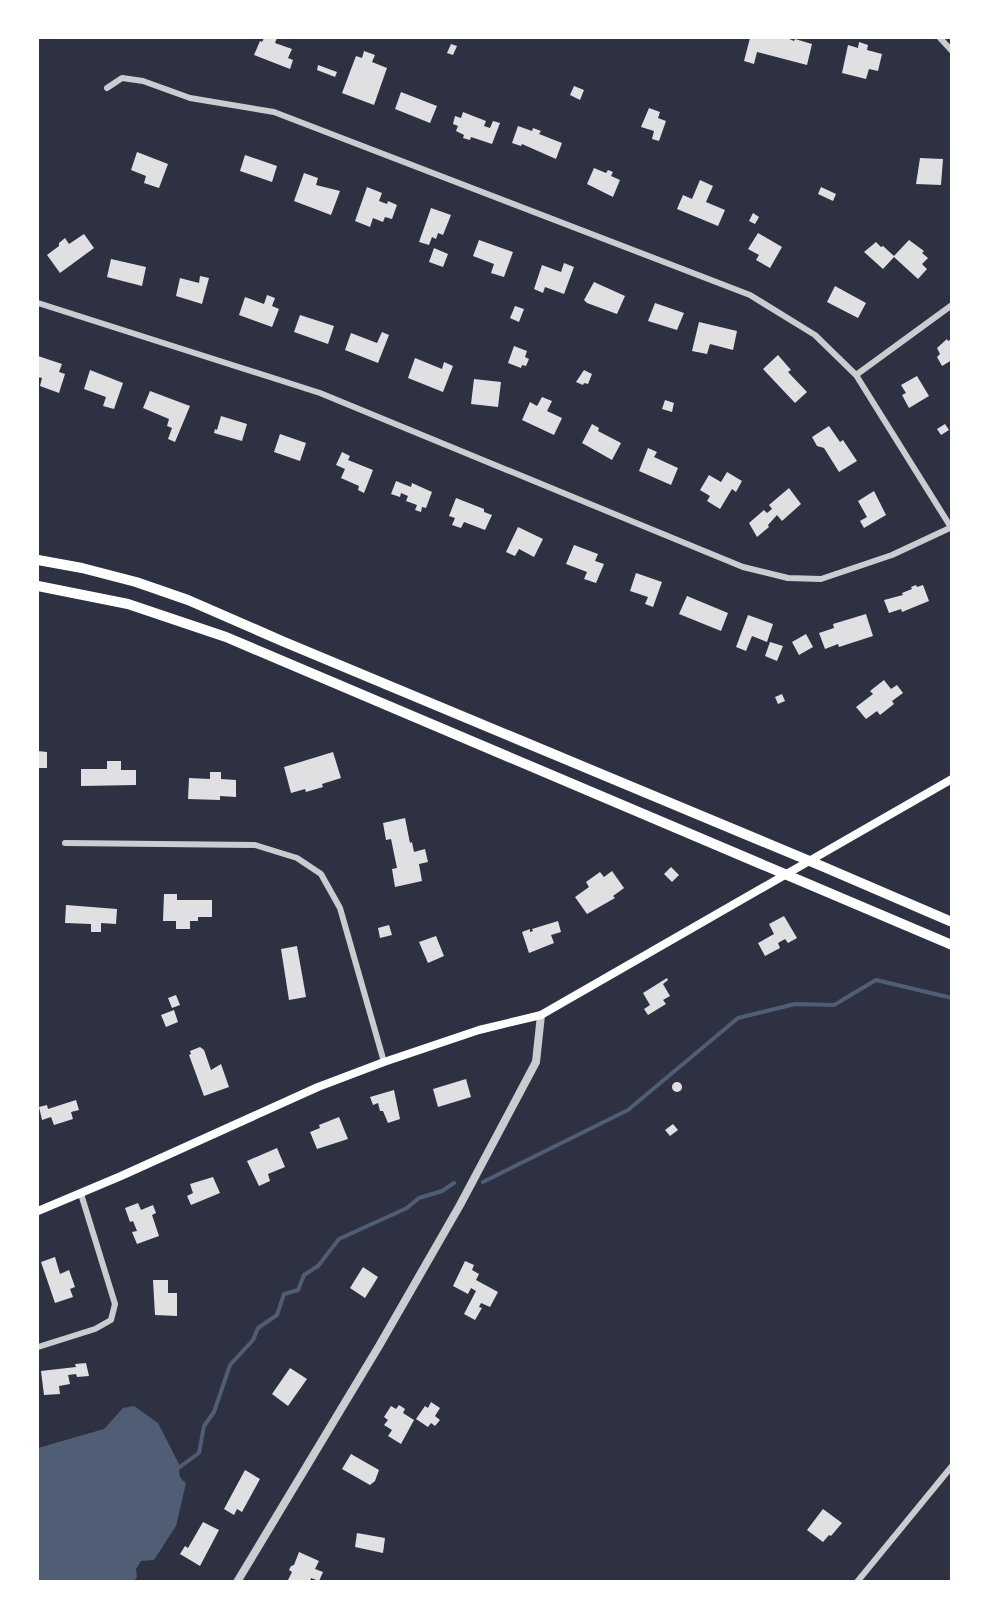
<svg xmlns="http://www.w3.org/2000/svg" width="989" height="1619" font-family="Raleway,sans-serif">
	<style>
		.water { fill: #4f5d75 }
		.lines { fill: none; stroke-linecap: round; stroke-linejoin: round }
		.stream { stroke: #4f5d75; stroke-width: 4 }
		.building { fill: #e0e0e3 }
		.minor { stroke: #caccd0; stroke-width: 6 }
		.tertiary { stroke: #caccd0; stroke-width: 8 }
		.secondary { stroke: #fff; stroke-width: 8 }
		.motorway { stroke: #fff; stroke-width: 10 }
	</style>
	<rect width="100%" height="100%" fill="#2d3142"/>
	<path class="water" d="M134,1406l24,17 22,43c-2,8 -1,12 6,17l-10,43 -22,34 -13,1 -5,8 1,8 -3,4h-96v-133l66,-19 19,-21z"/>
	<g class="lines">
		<g class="stream">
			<polyline points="483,1182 628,1110 738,1018 795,1004 834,1005 876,980 952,998"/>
			<polyline points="177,1469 199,1453 204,1426 214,1412 230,1365 253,1340 258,1328 277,1315 284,1294 298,1290 304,1275 318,1266 339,1239 407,1208 419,1198 442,1191 454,1183"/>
		</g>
	</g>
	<g class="building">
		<polygon points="264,38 277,38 275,43 292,49 288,58 293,60 290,69 254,55 260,41 262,42"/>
		<polygon points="750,38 787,38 794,41 795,39 812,44 807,65 757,52 754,64 744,61"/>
		<polygon points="859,42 868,45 867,50 882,54 878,71 869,69 866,79 842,73 848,45 858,48"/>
		<polygon points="451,44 457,46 453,55 447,53"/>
		<polygon points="364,51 375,55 372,62 387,68 374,105 342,93 356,56 362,58"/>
		<polygon points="318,65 337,72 335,77 317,70"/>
		<polygon points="574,86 584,90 580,100 570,95"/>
		<polygon points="401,92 437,106 430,123 395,109"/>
		<polygon points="649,108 660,112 658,118 666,121 659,141 652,139 654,131 641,127"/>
		<polygon points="463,112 486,121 484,126 490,128 493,121 500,123 492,144 471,137 470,140 463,138 464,135 456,131 458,126 453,124 455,116 461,118"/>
		<polygon points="518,126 532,131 533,128 541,131 539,134 562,143 556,159 522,144 521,146 512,143"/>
		<polygon points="137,152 168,164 159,188 144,183 146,176 131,170"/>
		<polygon points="245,155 277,166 272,182 240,171"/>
		<polygon points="920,158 943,159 941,185 916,184"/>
		<polygon points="594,168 606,173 608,170 613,172 611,176 620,180 613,197 587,184"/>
		<polygon points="304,173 318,178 316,185 340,191 331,215 294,201"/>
		<polygon points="700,180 713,186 706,202 725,210 718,226 677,209 683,195 692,199"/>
		<polygon points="367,187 382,193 379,201 387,204 388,201 397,205 392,219 385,217 383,222 373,218 370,227 355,221"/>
		<polygon points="821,187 836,194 833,201 818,194"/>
		<polygon points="431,208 451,215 443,235 438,233 436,239 432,237 429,245 419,242"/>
		<polygon points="753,213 759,217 755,224 749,221"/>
		<polygon points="758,233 782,247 770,268 756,260 759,255 748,249"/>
		<polygon points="84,234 94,248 60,273 47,255 59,246 59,243 65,238 69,244"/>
		<polygon points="479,240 513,252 504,277 491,273 494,264 473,256"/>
		<polygon points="909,240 924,251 922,253 928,258 922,264 927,269 918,279 894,257 883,269 864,252 876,242 881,247 883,246 894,256"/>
		<polygon points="434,248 448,254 443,267 429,262"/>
		<polygon points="111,259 146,267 142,286 107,277"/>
		<polygon points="564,263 574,267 564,294 545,287 543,293 534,289 542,265 561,272"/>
		<polygon points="200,276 209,278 202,304 176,296 180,278 199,283"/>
		<polygon points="594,282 625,296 617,314 587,303 584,300"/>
		<polygon points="835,286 866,303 858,318 827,302"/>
		<polygon points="267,295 275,298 272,306 279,309 272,327 239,315 245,297 264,304"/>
		<polygon points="655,303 684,313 677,330 648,321"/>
		<polygon points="515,306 524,309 519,322 510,318"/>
		<polygon points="300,315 334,326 328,344 294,332"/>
		<polygon points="699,322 737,331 733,350 710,344 707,354 692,351"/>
		<polygon points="382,332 389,335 378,363 345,350 351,333 377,343"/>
		<polygon points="947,339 948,341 952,339 952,360 942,366 937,357 940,354 937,348"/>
		<polygon points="514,346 527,351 525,357 529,359 526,366 522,365 521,368 508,363"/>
		<polygon points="778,355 791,370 788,372 807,392 795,403 763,369"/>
		<polygon points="38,356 62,364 59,372 65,374 59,393 40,386 42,378 38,377"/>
		<polygon points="415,358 442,369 444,362 453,366 443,392 408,378"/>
		<polygon points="90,370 123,383 114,409 103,406 106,397 84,389"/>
		<polygon points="584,370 592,374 588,384 584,383 583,385 576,382"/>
		<polygon points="917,376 929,396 909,408 902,395 906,393 901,385"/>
		<polygon points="474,379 501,382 498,407 471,404"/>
		<polygon points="150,391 190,406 175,442 168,439 172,428 167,426 169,419 143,408"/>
		<polygon points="542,397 552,401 547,411 562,418 554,435 522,420 530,402 537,406"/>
		<polygon points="665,400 674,403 672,412 662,409"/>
		<polygon points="221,416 247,424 242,441 214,433 215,429 217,430"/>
		<polygon points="592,424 599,428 598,431 621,443 612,460 582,443"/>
		<polygon points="945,424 949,430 941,435 937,429"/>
		<polygon points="829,426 840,442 843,440 857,461 839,472 824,448 817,446 812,437"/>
		<polygon points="280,434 306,443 300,461 274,452"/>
		<polygon points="648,448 657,452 654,457 678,468 671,485 639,471"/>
		<polygon points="342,452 350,456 348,460 373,470 364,493 358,490 359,486 341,478 345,469 336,465"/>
		<polygon points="727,472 742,481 736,492 732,489 720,509 707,501 710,496 700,490 709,475 721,482"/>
		<polygon points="396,481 411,487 412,483 432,492 426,508 422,507 421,512 415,510 417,505 406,501 408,496 401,493 400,497 391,494"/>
		<polygon points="789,488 801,504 782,521 777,515 768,525 769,527 757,537 749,523 764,510 767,513 772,509 769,505"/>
		<polygon points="874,491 886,515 864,528 860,521 867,517 858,501"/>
		<polygon points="456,498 484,509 484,512 492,515 485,530 464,522 461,528 452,525 455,518 449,516"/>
		<polygon points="518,527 543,539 534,557 519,549 515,556 506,552"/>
		<polygon points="574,545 598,554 595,561 604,564 596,583 584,579 587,572 566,564"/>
		<polygon points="636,573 662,582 653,607 645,604 648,597 630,591"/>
		<polygon points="916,585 917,587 923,585 929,601 902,612 901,609 889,613 884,600 903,595 902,593 912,589 911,587"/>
		<polygon points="687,596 728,613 721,631 679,614"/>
		<polygon points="866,614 873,636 839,647 838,644 825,649 819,633 834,628 833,624"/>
		<polygon points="748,615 773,624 767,642 752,636 746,651 736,647"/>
		<polygon points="806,634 813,647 799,655 792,642"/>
		<polygon points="770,642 783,646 777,661 765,656"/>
		<polygon points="884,680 891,689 897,685 903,693 892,701 894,704 880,715 877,711 866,719 856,707 873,694 870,691"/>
		<polygon points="782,694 785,701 778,704 775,697"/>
		<polygon points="38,751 47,752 47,768 38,768"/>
		<polygon points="333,752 341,778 322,784 323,787 306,792 305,789 291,793 284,767"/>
		<polygon points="107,761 121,761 121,770 136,770 136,785 81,786 81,769 107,769"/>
		<polygon points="210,772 221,772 221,779 236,780 236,797 220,796 220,800 188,799 189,778 210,779"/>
		<polygon points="405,818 410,843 412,842 414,852 425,849 428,862 419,864 422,881 395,887 392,869 397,868 391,839 386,840 383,823"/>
		<polygon points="671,867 679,875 672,882 664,874"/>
		<polygon points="612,871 624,888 613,896 615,898 587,914 575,897 589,887 586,882 600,872 604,877"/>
		<polygon points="164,894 177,894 177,900 212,900 212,917 198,917 198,921 190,921 190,929 176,929 176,921 163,921"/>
		<polygon points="66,905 117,909 116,924 101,923 101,932 91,932 91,924 65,923"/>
		<polygon points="784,916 797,938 788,943 785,939 778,943 780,948 765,956 758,943 774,934 769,924"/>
		<polygon points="558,921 561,932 551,935 554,943 529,953 522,932 530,929 530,932 533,931 532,929"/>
		<polygon points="389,925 392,935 380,938 378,928"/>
		<polygon points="436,936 444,956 428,963 419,942"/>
		<polygon points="297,946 306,997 289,1000 281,949"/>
		<polygon points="667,978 668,980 663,984 670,996 663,1000 666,1004 648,1015 644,1009 650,1005 643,993"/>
		<polygon points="176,995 180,1005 172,1008 168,998"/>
		<polygon points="174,1010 178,1022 166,1027 161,1015"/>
		<polygon points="200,1047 204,1050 211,1070 221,1064 229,1087 204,1096 189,1055 191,1054 190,1051"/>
		<polygon points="466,1079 471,1097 438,1107 433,1089"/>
		<circle cx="677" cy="1087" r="5"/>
		<polygon points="394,1090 400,1119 388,1123 383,1111 380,1111 378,1103 373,1105 370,1097"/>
		<polygon points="76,1100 79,1110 71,1112 73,1119 54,1125 51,1117 42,1120 39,1107 47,1105 48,1109"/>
		<polygon points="339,1117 348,1139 317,1149 310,1132 320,1128 319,1125"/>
		<polygon points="673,1124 678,1130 670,1136 665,1130"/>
		<polygon points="277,1148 285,1167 268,1174 270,1181 259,1186 247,1161"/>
		<polygon points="213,1177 220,1193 191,1205 187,1196 193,1193 190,1184"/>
		<polygon points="138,1203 141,1210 153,1205 156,1213 152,1215 159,1236 137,1244 132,1232 137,1231 133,1221 130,1222 125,1208"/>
		<polygon points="55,1257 60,1274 69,1270 75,1287 70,1289 73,1297 55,1303 41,1262"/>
		<polygon points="465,1261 474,1265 472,1270 479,1274 476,1280 498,1292 490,1307 481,1303 479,1307 482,1308 475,1320 464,1314 476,1291 471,1288 468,1294 453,1286"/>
		<polygon points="363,1267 378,1277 365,1298 350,1288"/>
		<polygon points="153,1280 168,1280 168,1293 177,1293 177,1316 155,1315"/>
		<polygon points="86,1363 89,1376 77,1377 76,1374 68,1375 70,1384 59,1386 60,1394 44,1395 41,1371 76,1367 75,1364"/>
		<polygon points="290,1368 307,1379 288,1406 272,1394"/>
		<polygon points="431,1402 440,1408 435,1416 440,1420 435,1426 431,1423 428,1427 416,1419 425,1406 428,1408"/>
		<polygon points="399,1405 405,1409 403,1413 414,1420 401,1444 388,1436 392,1430 384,1425 388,1420 384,1417 391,1406 396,1409"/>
		<polygon points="351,1454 379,1470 375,1481 370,1485 342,1469"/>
		<polygon points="245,1470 260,1479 242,1512 237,1509 234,1515 224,1509"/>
		<polygon points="823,1509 842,1523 831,1536 829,1535 823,1542 807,1530"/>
		<polygon points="203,1522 219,1530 200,1566 180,1554 185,1546 188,1548"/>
		<polygon points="357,1533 385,1538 383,1553 355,1547"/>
		<polygon points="299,1552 319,1561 315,1569 323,1572 319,1581 311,1578 310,1582 287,1582 292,1572 289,1570 291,1566 294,1565"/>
	</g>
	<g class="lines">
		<g class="minor">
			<polyline points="940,38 952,51"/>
			<polyline points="107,88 122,78 143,81 190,98 274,112 750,295 815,335 856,375 952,529"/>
			<polyline points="38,303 320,393 743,567 788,578 821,579 892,555 952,527"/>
			<polyline points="856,375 952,305"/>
			<polyline points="65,843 255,845 297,858 321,874 340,908 384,1062"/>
			<polyline points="38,1347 95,1329 111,1320 115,1304 81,1194"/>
			<polyline points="857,1582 952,1466"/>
		</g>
		<polyline class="tertiary" points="237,1582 379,1346 460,1205 536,1062 541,1015"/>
		<polyline class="secondary" points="38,1211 121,1176 318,1087 384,1062 479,1030 541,1015 952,779"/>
		<g class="motorway">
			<polyline points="38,560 82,568 136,582 188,600 282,641 824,867 952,922"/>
			<polyline points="38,586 128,604 226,637 952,945"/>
		</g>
	</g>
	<rect width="989" height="1619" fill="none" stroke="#ffffff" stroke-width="78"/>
</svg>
